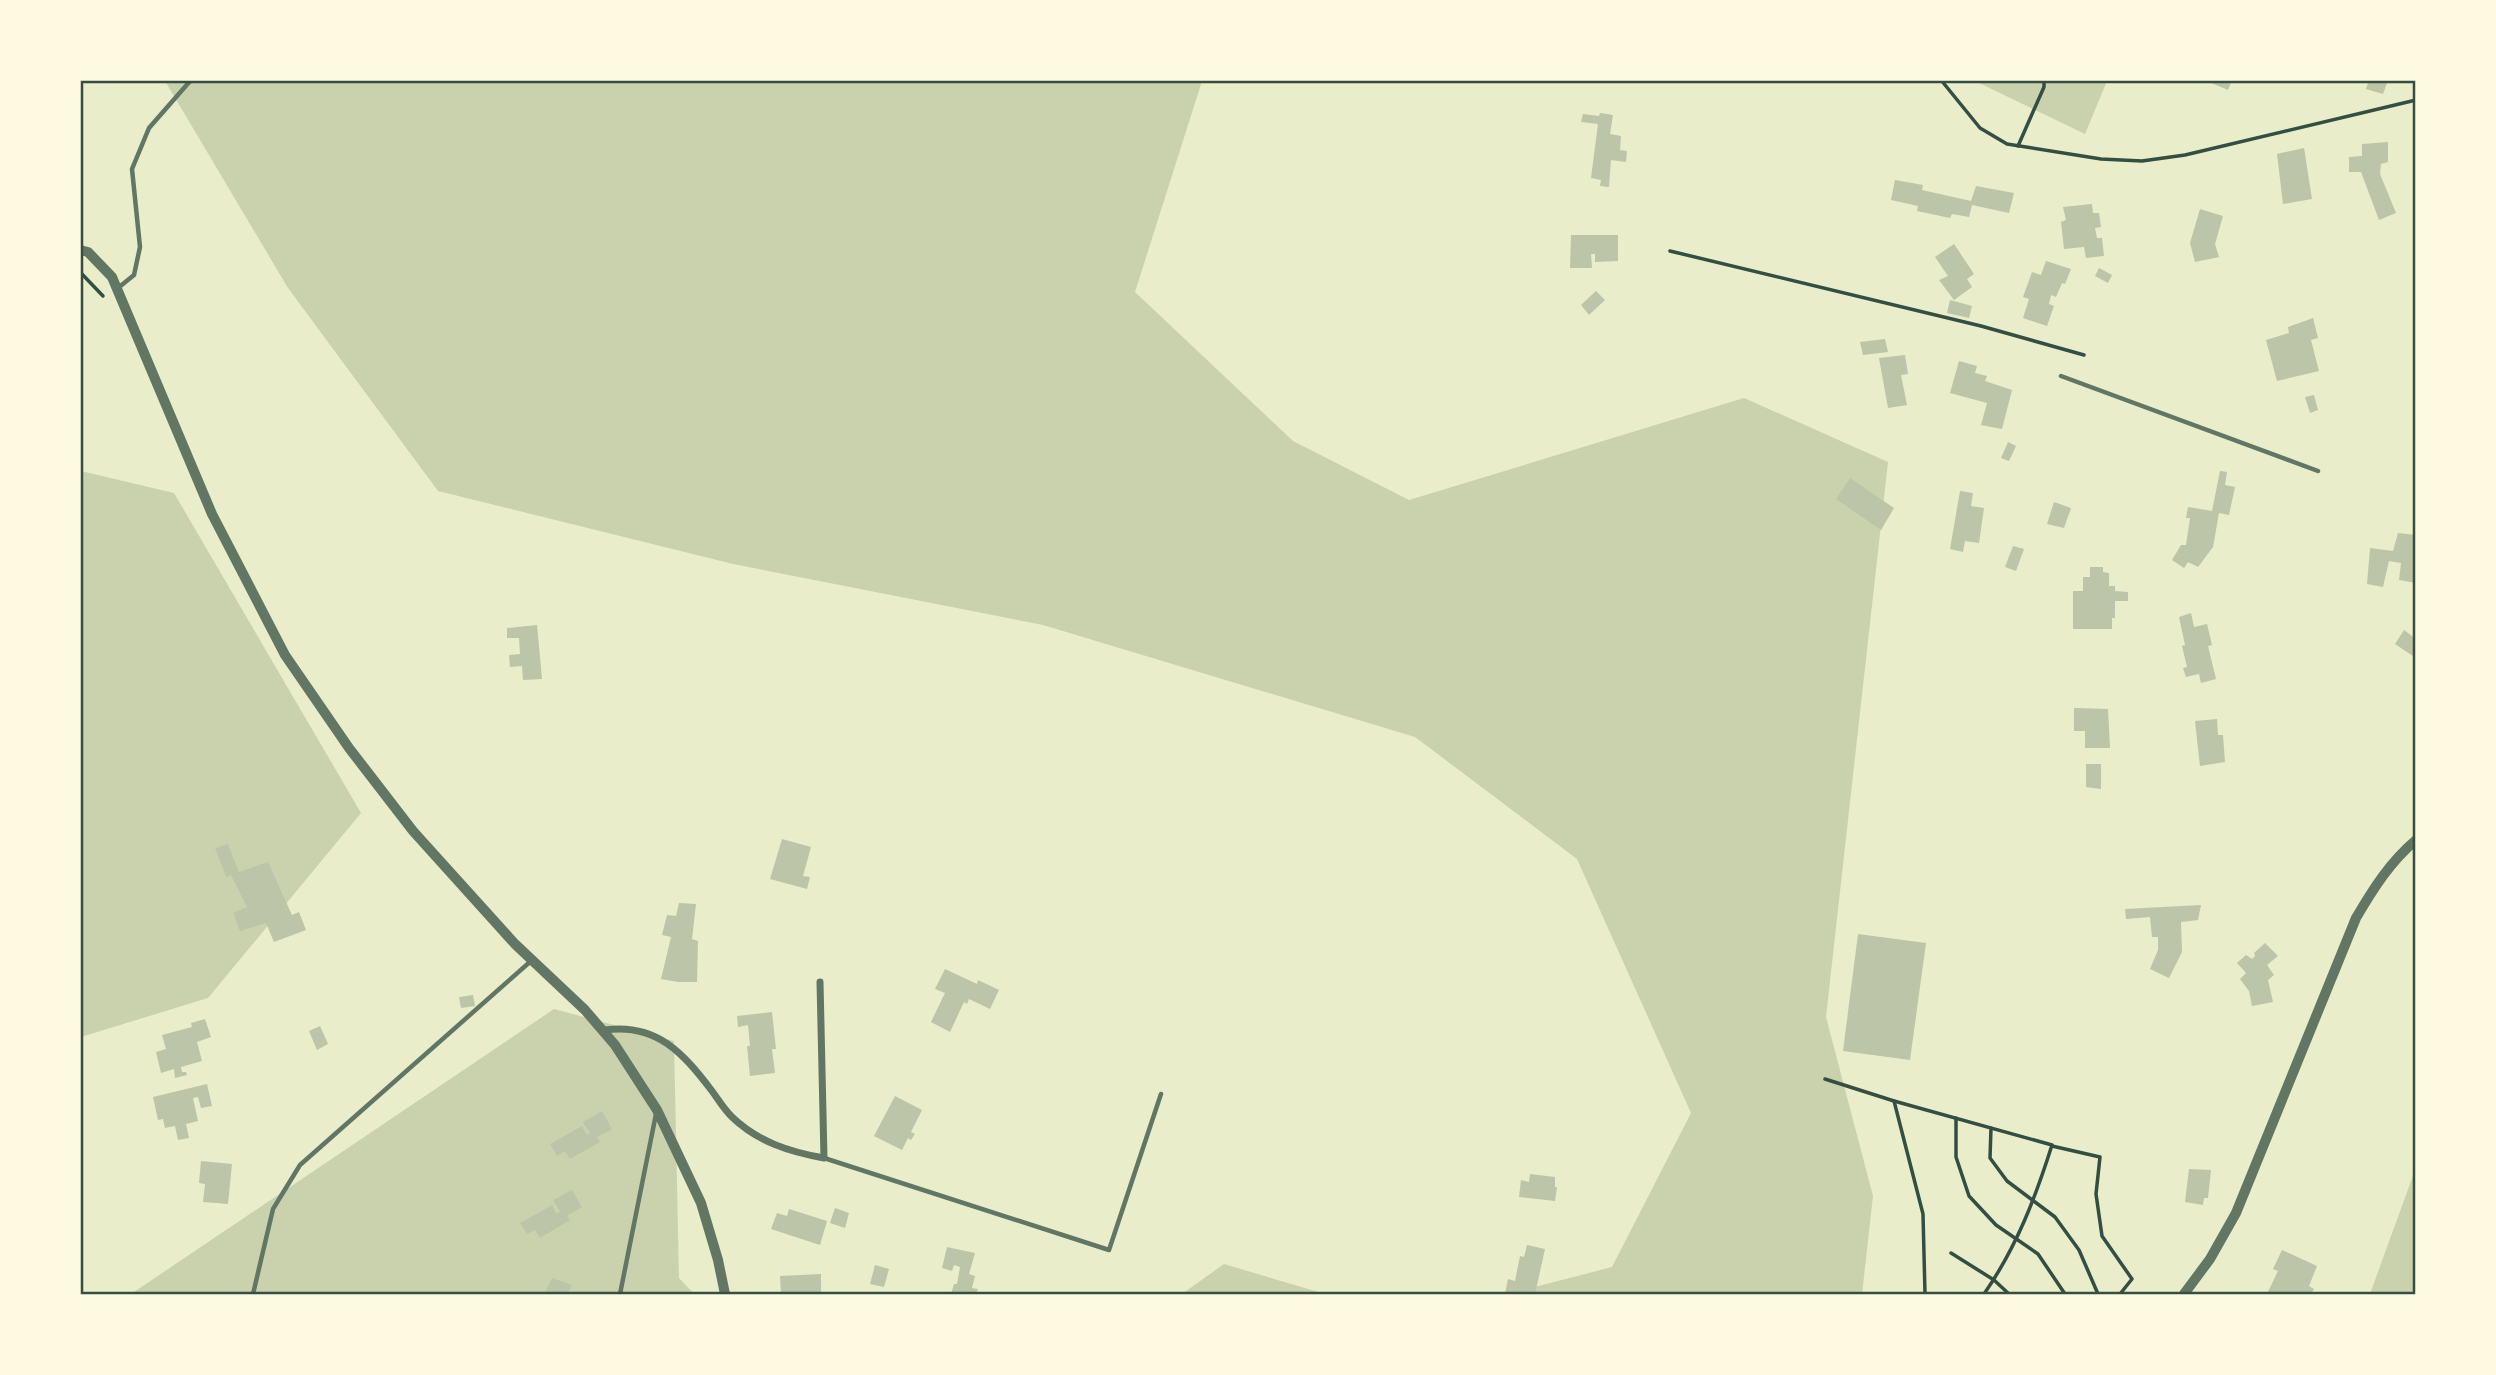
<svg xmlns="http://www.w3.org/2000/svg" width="2496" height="1375" font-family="'Roboto Condensed',sans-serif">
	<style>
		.green { fill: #cad2ad }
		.building { fill: #bcc5a7 }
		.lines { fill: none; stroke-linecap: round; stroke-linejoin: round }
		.path { stroke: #344e41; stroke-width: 3.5 }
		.service { stroke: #617663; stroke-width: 4.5 }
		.minor { stroke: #617663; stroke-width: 7 }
		.tertiary { stroke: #617663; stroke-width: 10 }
		.neatline { fill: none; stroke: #344e41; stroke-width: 2.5 }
	</style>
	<rect width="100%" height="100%" fill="#e9edc9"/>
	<g class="green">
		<polygon points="165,81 1202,81 1135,292 1293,441 1409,500 1744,398 1888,462 1826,1017 1873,1196 1862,1294 1508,1294 1612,1267 1691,1113 1577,859 1415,737 1043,625 733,564 438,491 288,288"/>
		<polygon points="1975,81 2107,81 2085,134"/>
		<polygon points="81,471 174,493 361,813 208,998 81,1037"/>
		<polygon points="554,1009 674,1041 679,1278 694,1294 131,1294"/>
		<polygon points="2415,1170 2415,1294 2370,1294"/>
		<polygon points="1224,1264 1325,1294 1182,1294"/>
	</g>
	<g class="building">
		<polygon points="2204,80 2232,80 2228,90"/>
		<polygon points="2369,80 2388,80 2383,94 2366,89"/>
		<polygon points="1600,113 1613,115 1610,134 1621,136 1620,150 1627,151 1626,162 1611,160 1609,187 1600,186 1601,180 1591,178 1598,124 1581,122 1583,114 1599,116"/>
		<polygon points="2388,142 2388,162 2381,164 2380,174 2396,213 2379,220 2361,172 2349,172 2349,157 2362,156 2362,144"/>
		<polygon points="2304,148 2312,199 2283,204 2277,154"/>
		<polygon points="1895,180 1923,185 1922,190 1971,201 1976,186 2014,193 2009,213 1972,205 1969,217 1952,214 1950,218 1917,211 1918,206 1891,200"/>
		<polygon points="2092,204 2093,213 2099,213 2101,227 2095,228 2097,238 2102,238 2104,256 2086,258 2084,247 2064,249 2061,222 2066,220 2063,207"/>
		<polygon points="2200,209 2223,216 2215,244 2219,257 2195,262 2190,243"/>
		<polygon points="1571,235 1618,235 1618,261 1595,262 1595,254 1591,254 1592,268 1570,268"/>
		<polygon points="1954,244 1974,274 1967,279 1972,287 1954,300 1939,280 1948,276 1935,257"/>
		<polygon points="2046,261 2071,269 2065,284 2062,283 2056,297 2051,295 2049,304 2054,306 2047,326 2023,318 2029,299 2023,297 2032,272 2041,275"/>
		<polygon points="2099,268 2112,275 2108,283 2095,276"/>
		<polygon points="1596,291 1605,300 1589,315 1581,305"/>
		<polygon points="1950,300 1972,306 1969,318 1947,313"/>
		<polygon points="2313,318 2318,338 2311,340 2319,371 2277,381 2266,340 2289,333 2288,327"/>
		<polygon points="1885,339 1888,352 1863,355 1860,342"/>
		<polygon points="1905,355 1908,374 1901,375 1907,405 1888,408 1879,358"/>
		<polygon points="1959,361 1977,366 1975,373 1987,376 1985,381 2012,390 2002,429 1981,425 1987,403 1950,393"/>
		<polygon points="2314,395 2318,410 2310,413 2305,397"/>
		<polygon points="2008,442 2016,446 2009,461 2001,458"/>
		<polygon points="2220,471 2227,472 2225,485 2235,487 2229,515 2219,513 2213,547 2198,567 2188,562 2184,568 2172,560 2181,545 2186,545 2190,518 2186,518 2188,507 2212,511"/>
		<polygon points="1850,478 1894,508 1881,530 1836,499"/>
		<polygon points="1960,491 1973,493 1971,506 1984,508 1979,543 1965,541 1963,552 1950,549"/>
		<polygon points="2054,502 2071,508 2064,528 2047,524"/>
		<polygon points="2398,533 2416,535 2416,583 2399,580 2401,563 2389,561 2383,587 2367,584 2370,548 2393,551"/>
		<polygon points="2013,546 2024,549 2016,571 2005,567"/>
		<polygon points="2090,567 2103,567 2103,572 2109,573 2109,586 2115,586 2115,591 2128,592 2128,601 2115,601 2115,618 2112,618 2112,629 2073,629 2073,591 2083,591 2083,577 2090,577"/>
		<polygon points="2191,613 2194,627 2207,624 2212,645 2208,646 2216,679 2201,683 2199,674 2186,677 2183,668 2187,667 2182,646 2185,645 2179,617"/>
		<polygon points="537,625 542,679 523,680 522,666 510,667 509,655 520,654 519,638 507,638 507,628"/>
		<polygon points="2404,630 2416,639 2416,652 2413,656 2395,644"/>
		<polygon points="2074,708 2108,709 2110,748 2085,748 2085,731 2074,731"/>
		<polygon points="2217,719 2218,735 2223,735 2225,762 2200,766 2195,721"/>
		<polygon points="2086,764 2101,764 2101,789 2086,787"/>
		<polygon points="782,839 811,847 803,876 810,877 807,889 770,879"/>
		<polygon points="228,844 239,872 268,862 292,915 299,912 306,930 274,942 266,923 240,931 233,913 247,907 231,875 226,877 215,848"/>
		<polygon points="679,903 696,904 692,939 698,941 697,982 678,982 661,979 671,937 662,935 667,915 676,916"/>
		<polygon points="2201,905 2198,920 2181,922 2182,952 2169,978 2150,969 2158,950 2158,937 2152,937 2150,917 2126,919 2125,909"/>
		<polygon points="1858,934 1926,943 1910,1060 1843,1051"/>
		<polygon points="2265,943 2278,956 2267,965 2274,975 2268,980 2273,1002 2252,1006 2249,991 2240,979 2246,973 2237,963 2246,955 2252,959 2255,956 2254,953"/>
		<polygon points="945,969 977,984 978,980 999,990 990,1009 969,999 967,1004 964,1002 950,1032 931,1022 945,993 935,989"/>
		<polygon points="473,995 475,1006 461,1008 459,997"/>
		<polygon points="772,1012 776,1049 772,1049 775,1073 750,1076 747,1046 750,1046 748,1025 738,1027 737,1016"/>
		<polygon points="205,1019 211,1037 197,1042 202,1061 181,1067 182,1072 186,1072 187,1075 175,1078 174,1069 161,1073 156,1052 166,1049 162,1035 192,1027 191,1023"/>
		<polygon points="320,1026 328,1044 317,1050 309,1031"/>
		<polygon points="207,1084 212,1106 201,1108 198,1097 193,1098 198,1121 186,1124 189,1138 178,1140 175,1126 165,1128 163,1119 158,1120 153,1097"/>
		<polygon points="895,1096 922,1110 911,1132 915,1134 911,1140 908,1138 902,1150 874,1136"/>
		<polygon points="602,1111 612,1129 597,1137 600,1142 570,1159 565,1151 557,1156 550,1144 582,1126 587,1135 590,1133 583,1122"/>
		<polygon points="201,1161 232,1164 228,1204 203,1202 205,1184 199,1183"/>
		<polygon points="2189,1169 2211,1170 2208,1198 2204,1198 2203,1205 2185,1202"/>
		<polygon points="1530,1174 1555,1177 1555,1187 1557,1187 1555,1201 1519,1197 1521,1180 1529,1182"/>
		<polygon points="572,1190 582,1207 567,1216 570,1220 540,1238 535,1230 527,1234 520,1223 552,1205 556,1213 560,1212 553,1200"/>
		<polygon points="835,1208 849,1213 845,1228 830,1223"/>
		<polygon points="789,1209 827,1221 820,1245 771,1229 777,1213 787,1216"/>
		<polygon points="1527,1245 1545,1249 1535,1294 1505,1294 1508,1279 1515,1281 1520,1256 1524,1257"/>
		<polygon points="947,1247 975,1253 969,1274 975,1276 972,1288 978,1289 976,1294 951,1294 954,1284 957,1284 960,1267 954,1265 952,1271 942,1268"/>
		<polygon points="2282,1250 2317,1266 2309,1286 2314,1289 2311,1294 2267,1294 2278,1271 2273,1269"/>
		<polygon points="875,1265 889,1269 884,1287 870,1284"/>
		<polygon points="821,1274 821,1294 781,1294 780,1276"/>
		<polygon points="552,1278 572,1285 568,1294 544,1294"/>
	</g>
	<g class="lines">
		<g class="path">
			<polyline points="1941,80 1980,128 2007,144 2101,159 2142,161 2185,155 2416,100"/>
			<polyline points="2018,146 2044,87 2044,80"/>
			<polyline points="1670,251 1981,326 2084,355"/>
			<polyline points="80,272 103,296"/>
			<path d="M1825,1079l69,22 158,44c-17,54 -36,103 -68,149"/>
			<polyline points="1894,1101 1923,1214 1925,1294"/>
			<polyline points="1956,1118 1956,1157 1969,1196 1996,1225 2038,1254 2065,1294"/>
			<polyline points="1991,1128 1990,1158 2007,1181 2055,1217 2079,1250 2098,1294"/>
			<polyline points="2052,1146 2100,1157 2096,1194 2102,1236 2132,1279 2120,1294"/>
			<polyline points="1951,1253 1994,1280 2009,1294"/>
		</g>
		<g class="service">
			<polyline points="118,288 134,275 140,247 132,169 149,128 191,80"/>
			<polyline points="2061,376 2318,471"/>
			<polyline points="824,1158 1109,1250 1161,1094"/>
			<polyline points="253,1294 273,1209 300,1165 531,961"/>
			<polyline points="620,1294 656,1114"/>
		</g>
		<path class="minor" d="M605,1030c52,-7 78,23 107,61 6,8 12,18 20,26 26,25 58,35 92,41l-4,-176"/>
		<g class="tertiary">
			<polyline points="80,250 88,252 112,277 212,514 285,655 349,748 413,831 515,944 585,1010 615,1045 657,1110 701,1203 718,1260 725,1294"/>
			<path d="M2184,1294l26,-35 26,-46 120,-295c17,-29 34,-56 60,-78"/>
		</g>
	</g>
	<rect width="2496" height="1375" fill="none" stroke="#fefae0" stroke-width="164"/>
	<rect x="82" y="82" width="2332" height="1211" class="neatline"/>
</svg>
